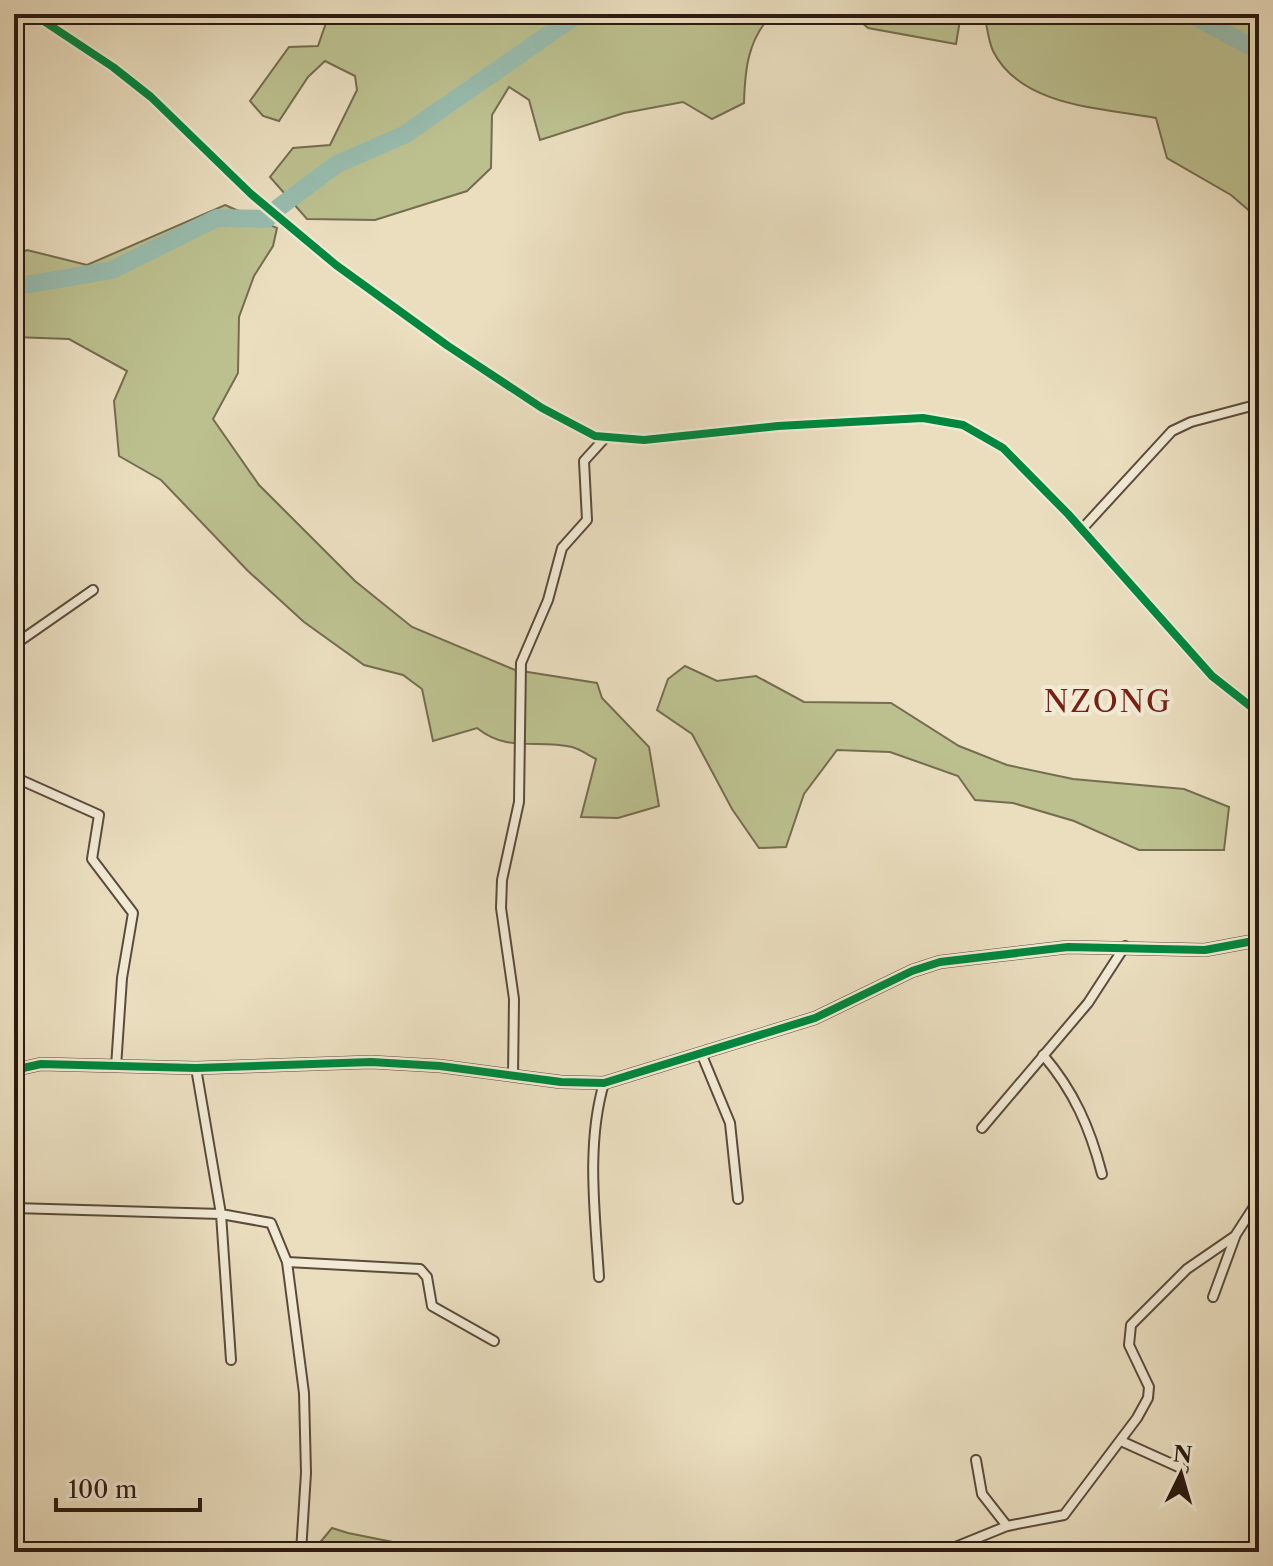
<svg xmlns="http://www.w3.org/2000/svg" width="1273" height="1566" font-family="'Libre Caslon Text',serif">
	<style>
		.green { fill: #bcc08f; stroke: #746d50; stroke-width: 2 }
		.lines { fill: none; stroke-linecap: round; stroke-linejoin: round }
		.river { stroke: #98bcae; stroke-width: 18 }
		.minor-casing { stroke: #5c4b3c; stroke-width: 12 }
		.tertiary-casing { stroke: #5c4b3c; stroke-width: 14 }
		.minor { stroke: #f1ead5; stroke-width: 8 }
		.tertiary { stroke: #f1ead5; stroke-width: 10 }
		.cycleway-casing { stroke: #f1ead5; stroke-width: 13 }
		.cycleway { stroke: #00873e; stroke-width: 8 }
		.labels { text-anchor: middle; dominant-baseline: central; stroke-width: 8; stroke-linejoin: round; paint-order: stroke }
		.quarter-label { font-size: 30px; letter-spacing: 2px; fill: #7a1f14; stroke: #f1ead5 }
	</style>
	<rect width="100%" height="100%" fill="#eadebf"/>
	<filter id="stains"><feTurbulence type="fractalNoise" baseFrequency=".0025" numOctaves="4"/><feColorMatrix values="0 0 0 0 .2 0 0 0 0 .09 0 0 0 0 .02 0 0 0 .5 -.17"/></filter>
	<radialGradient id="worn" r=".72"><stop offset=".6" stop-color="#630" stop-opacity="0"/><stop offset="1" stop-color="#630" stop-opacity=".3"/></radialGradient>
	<g class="green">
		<path d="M329,14h443c-24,26 -27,54 -28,89l-32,16 -29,-17 -59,11 -84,27 -11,-40 -20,-13 -17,28 -1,53 -24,23 -92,29 -68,-1 -37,-42 23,-29 37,-3 27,-55 -2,-14 -30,-15 -17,16 -29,44 -16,-5 -13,-15 39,-54 29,-1z"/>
		<polygon points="852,14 961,14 956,44 868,28"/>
		<path d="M984,14h275v205l-28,-24 -64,-37 -11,-40c-54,-10 -135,-11 -163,-67 -5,-11 -6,-26 -9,-37z"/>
		<path d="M225,205l52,23 -4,18 -19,30 -15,41 -1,56 -25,46 46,66 96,96 57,46 103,43 82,13 5,15 47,49 10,59 -41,12 -37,-1 15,-58c-8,-4 -16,-10 -24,-12 -35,-8 -64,6 -95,-19l-44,13 -11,-52 -19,-14 -39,-10 -60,-43 -56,-51 -87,-91 -42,-24 -5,-55 13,-30 -58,-32 -55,-2v-81l13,-6 60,15z"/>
		<polygon points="685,666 717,681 756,676 804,702 891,703 959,746 1007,765 1073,779 1184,789 1229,807 1224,850 1139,850 1074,821 1013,803 975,800 958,776 890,752 837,750 804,794 786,847 759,848 732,809 692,734 657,710 668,679"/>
		<polygon points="332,1528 348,1533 443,1552 312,1552"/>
	</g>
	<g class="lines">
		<g class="river">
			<polyline points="1190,14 1259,51"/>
			<polyline points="278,208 337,164 404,135 578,14"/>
			<polyline points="14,287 112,270 217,218 267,219"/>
		</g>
		<g class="minor-casing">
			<g id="minor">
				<polyline points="33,14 113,67 151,97 251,194 336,265 448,346 542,408 595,436 644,440 778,426 923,418 963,425 1003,448 1068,514 1212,676 1259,713"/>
				<polyline points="1082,529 1172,431 1191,422 1259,404"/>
				<polyline points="14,645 93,590"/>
				<polyline points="14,777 99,815 92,859 133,913 122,978 116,1067"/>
				<polyline points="701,1053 730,1123 738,1199"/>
				<path d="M1043,1055c31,36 47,73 59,119"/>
				<polyline points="196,1068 221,1214 271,1223 287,1262 304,1393 306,1473 301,1552"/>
				<polyline points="513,1075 514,999 501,908 502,880 519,802 521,663 548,600 562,548 587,520 584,461 604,439"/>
				<polyline points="982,1128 1088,1003 1125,946"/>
				<polyline points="14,1208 221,1214 231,1360"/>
				<polyline points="287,1262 420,1269 427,1277 432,1306 494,1341"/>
				<path d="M599,1277c-4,-64 -13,-133 5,-194"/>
				<polyline points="1213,1297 1235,1237"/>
				<polyline points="1121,1441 1183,1469"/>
				<polyline points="976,1460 982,1494 1007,1526"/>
				<polyline points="943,1552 1007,1526 1064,1515 1137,1418 1148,1398 1149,1387 1129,1345 1131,1325 1187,1269 1235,1236 1259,1199"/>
			</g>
		</g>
		<g class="tertiary-casing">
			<polyline id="tertiary" points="14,1070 41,1064 196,1068 371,1062 440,1066 561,1082 604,1083 815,1018 912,971 940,962 1068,947 1205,950 1259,940"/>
		</g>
		<use href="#minor" class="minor"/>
		<use href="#tertiary" class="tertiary"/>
		<g class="cycleway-casing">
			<g id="cycleway">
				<polyline points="33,14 113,67 151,97 251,194 336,265 448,346 542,408 595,436 644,440 778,426 923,418 963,425 1003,448 1068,514 1212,676 1259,713"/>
				<polyline points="14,1070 41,1064 196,1068 371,1062 440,1066 561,1082 604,1083 815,1018 912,971 940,962 1068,947 1205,950 1259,940"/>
			</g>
		</g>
		<use href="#cycleway" class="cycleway"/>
	</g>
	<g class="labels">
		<g class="quarter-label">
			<text x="1108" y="701">NZONG</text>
		</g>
	</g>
	<rect width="1273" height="1566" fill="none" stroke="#eadebf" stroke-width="48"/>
	<rect x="16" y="16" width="1241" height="1534" fill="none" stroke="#2c1a10" stroke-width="4"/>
	<rect x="24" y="24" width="1225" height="1518" fill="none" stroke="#2c1a10" stroke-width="2"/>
	<g transform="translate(1181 1474) rotate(5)" stroke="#f1ead5" stroke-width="6" paint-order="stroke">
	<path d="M0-6L14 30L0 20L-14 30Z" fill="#2c1a10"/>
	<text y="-12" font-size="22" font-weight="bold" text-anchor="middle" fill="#2c1a10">N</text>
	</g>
	<path d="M56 1498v12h144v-12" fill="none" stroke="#2c1a10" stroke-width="4"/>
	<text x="68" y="1498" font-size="24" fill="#2c1a10" stroke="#f1ead5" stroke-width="6" paint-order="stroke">100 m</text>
	<rect width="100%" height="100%" filter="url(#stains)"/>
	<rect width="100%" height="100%" fill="url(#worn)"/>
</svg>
